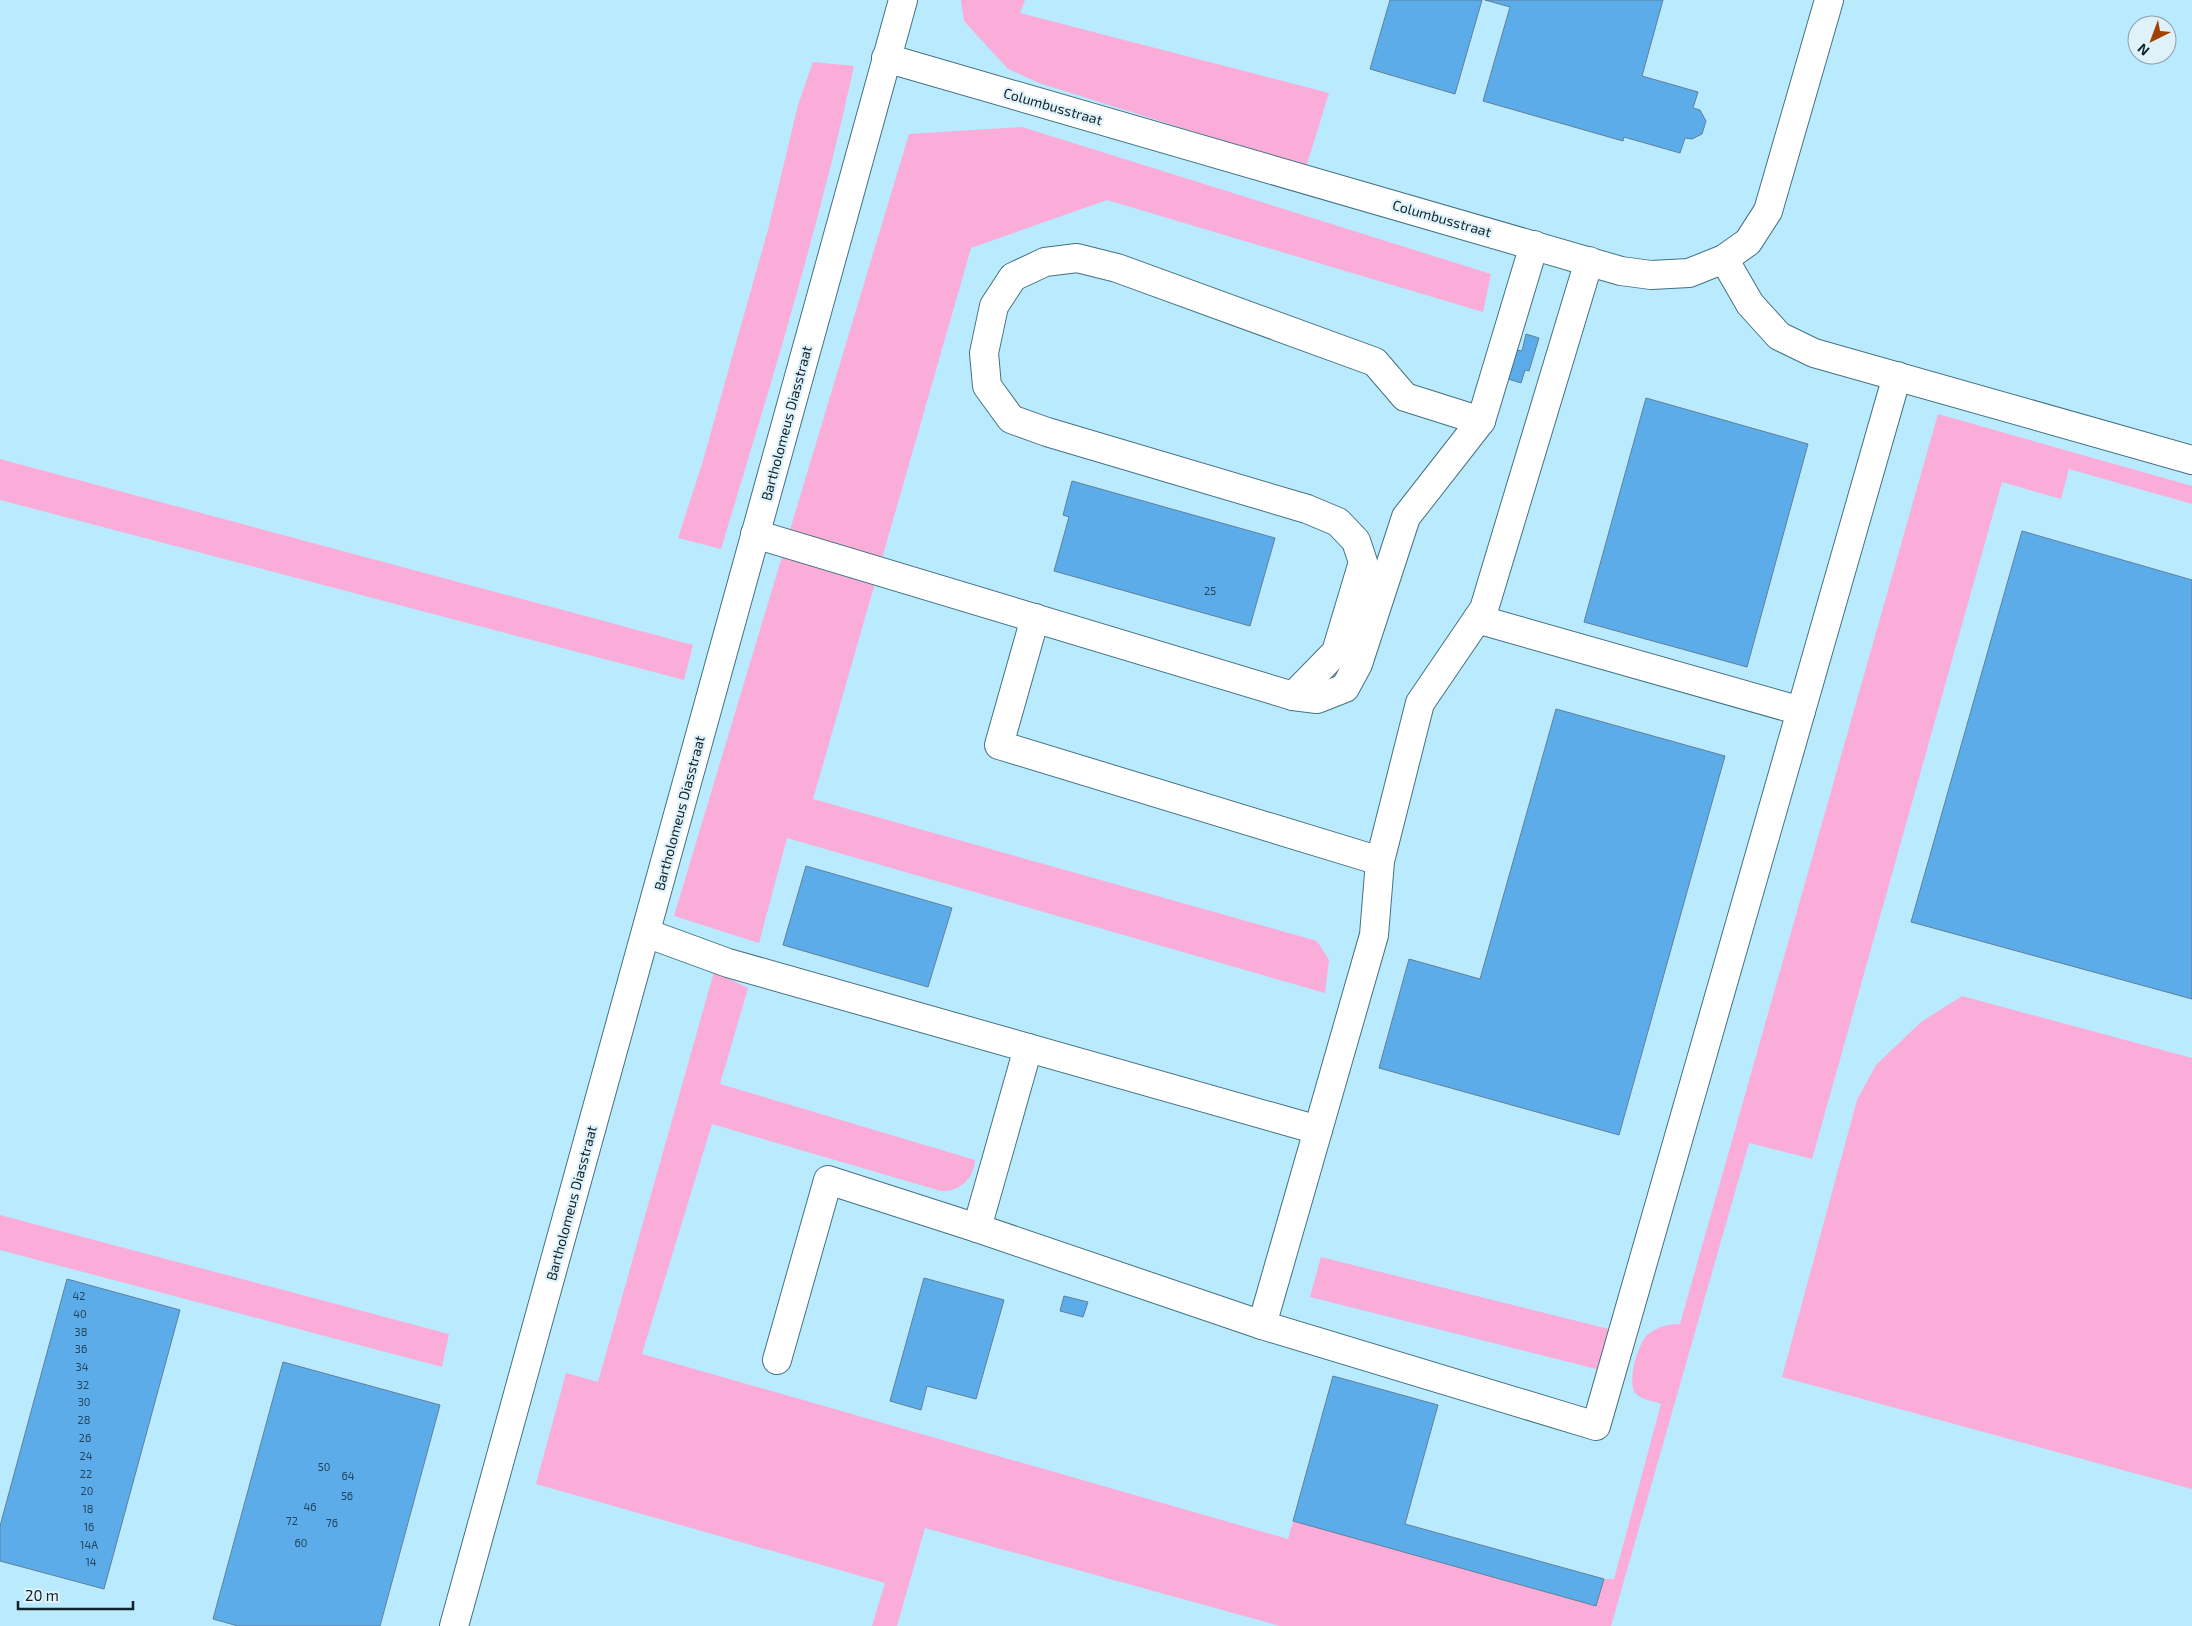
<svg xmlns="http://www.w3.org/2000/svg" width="2192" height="1626" font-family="'Exo 2',sans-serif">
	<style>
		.green { fill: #faadd9 }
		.building { fill: #5dacea; stroke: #5f809b }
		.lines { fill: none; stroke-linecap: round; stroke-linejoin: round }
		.minor-casing { stroke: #447282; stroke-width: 30 }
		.minor { stroke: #fff; stroke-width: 28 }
		.labels { text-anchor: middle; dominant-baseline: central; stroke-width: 4.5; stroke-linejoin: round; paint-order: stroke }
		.number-label { font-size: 11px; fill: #23455a }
		.street-label { font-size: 14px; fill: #10232a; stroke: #dff2fa }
	</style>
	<rect width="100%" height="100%" fill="#baeafd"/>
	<g class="green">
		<polygon points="961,0 1025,0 1020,13 1329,93 1306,167 1039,83 1008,69 964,21"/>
		<path d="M813,62l41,4c-35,162 -85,324 -133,483l-43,-11 24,-74 67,-238 29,-121z"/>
		<polygon points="1022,127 1491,274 1483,312 1107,200 971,248 813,799 1317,941 1329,960 1325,993 787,838 759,943 674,916 909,134"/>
		<path d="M1938,414l254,72v18l-123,-35 -8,30 -59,-17 -190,677 -63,-16 -138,483h-331l-355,-98 -28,98h-25l13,-43 -349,-99 30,-111 32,9 116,-410 34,16 -28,96 255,76c-1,18 -15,32 -34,31l-229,-67 -70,230 646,185 5,-18 303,85 8,-27h10l47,-175c-7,-3 -19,-4 -25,-10 -10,-10 2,-50 11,-59 10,-8 21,-11 33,-11z"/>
		<polygon points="0,459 693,645 684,680 0,500"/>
		<polygon points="1962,996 2192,1058 2192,1489 1782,1377 1857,1100 1876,1065 1921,1022"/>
		<polygon points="0,1215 449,1334 442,1367 0,1250"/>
		<polygon points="1321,1257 1617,1331 1604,1371 1310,1297"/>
	</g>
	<g class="building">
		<polygon points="1390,0 1482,0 1455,94 1370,69"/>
		<polygon points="1485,0 1663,0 1642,76 1698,92 1693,108 1700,110 1706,121 1702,134 1692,139 1685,138 1680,153 1624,137 1623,141 1483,101 1510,7"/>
		<polygon points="1526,334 1539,338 1529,371 1525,370 1521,383 1508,379 1517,350 1522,351"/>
		<polygon points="1646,398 1808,444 1747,667 1584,622"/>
		<polygon points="1072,481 1275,538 1250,626 1054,571 1069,517 1063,515"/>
		<polygon points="2022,531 2192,580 2192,999 1911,922"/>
		<polygon points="1556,709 1725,756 1619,1135 1379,1068 1409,959 1480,979"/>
		<polygon points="806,866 952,908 928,987 783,945"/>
		<polygon points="924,1278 1004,1300 976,1399 927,1386 921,1410 890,1401"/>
		<polygon points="67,1279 180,1310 104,1589 0,1561 0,1526"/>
		<polygon points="1064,1296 1088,1302 1083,1317 1060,1311"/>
		<polygon points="283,1362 440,1405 380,1626 238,1626 213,1619"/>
		<polygon points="1333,1376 1438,1405 1405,1524 1604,1579 1596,1606 1293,1521"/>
	</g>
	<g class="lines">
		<g class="minor-casing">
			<g id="minor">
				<polyline points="886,58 1621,271 1651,275 1689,273 1724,259 1748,242 1768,211 1829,0"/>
				<polyline points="1724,259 1750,304 1779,336 1814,353 2192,460"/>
				<polyline points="755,534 1293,696 1317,699 1345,688 1358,664 1406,517 1481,421 1534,245"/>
				<polyline points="1035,618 999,745 1380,861 1420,703 1484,609 1589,261"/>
				<polyline points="1477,619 1801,711"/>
				<polyline points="1293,696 1336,652 1363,562 1356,541 1338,522 1307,509 1047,432 1011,419 987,386 984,353 994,306 1013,277 1045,262 1077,258 1117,268 1375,362 1405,397 1481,421"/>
				<polyline points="1380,861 1374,935 1262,1325 1596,1426 1897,376"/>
				<polyline points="646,933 728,963 1318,1130"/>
				<polyline points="977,1228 1028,1048"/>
				<polyline points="777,1360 828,1180 977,1228 1262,1325"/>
				<polyline points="454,1626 903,0"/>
			</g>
		</g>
		<use href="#minor" class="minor"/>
	</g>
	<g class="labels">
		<g class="number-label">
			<text x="1210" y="590">25</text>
			<text x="79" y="1295">42</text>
			<text x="80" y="1313">40</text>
			<text x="81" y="1331">38</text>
			<text x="81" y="1348">36</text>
			<text x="82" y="1366">34</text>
			<text x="83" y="1384">32</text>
			<text x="84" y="1401">30</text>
			<text x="84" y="1419">28</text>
			<text x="85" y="1437">26</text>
			<text x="86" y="1455">24</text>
			<text x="324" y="1466">50</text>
			<text x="86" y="1473">22</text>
			<text x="348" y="1475">64</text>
			<text x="87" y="1490">20</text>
			<text x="347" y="1495">56</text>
			<text x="310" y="1506">46</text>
			<text x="88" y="1508">18</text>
			<text x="292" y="1520">72</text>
			<text x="332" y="1522">76</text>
			<text x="89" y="1526">16</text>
			<text x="301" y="1542">60</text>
			<text x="89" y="1544">14A</text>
			<text x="91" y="1561">14</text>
		</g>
		<g class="street-label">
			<text transform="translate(1053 106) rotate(16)">Columbusstraat</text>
			<text transform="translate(1442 218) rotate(16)">Columbusstraat</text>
			<text transform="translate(786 423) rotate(-75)">Bartholomeus Diasstraat</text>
			<text transform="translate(679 813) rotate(-75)">Bartholomeus Diasstraat</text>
			<text transform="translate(571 1203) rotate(-75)">Bartholomeus Diasstraat</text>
		</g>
	</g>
	<g transform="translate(2152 40) rotate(222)"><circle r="24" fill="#dff2fa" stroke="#8c9fa7"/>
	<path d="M0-4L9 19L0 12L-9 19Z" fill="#a34002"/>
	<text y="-8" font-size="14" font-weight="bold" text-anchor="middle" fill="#10232a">N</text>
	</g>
	<path d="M18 1601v8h115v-8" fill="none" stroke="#10232a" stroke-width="2.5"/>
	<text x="25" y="1601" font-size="15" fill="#10232a" stroke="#dff2fa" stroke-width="4" paint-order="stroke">20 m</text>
</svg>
